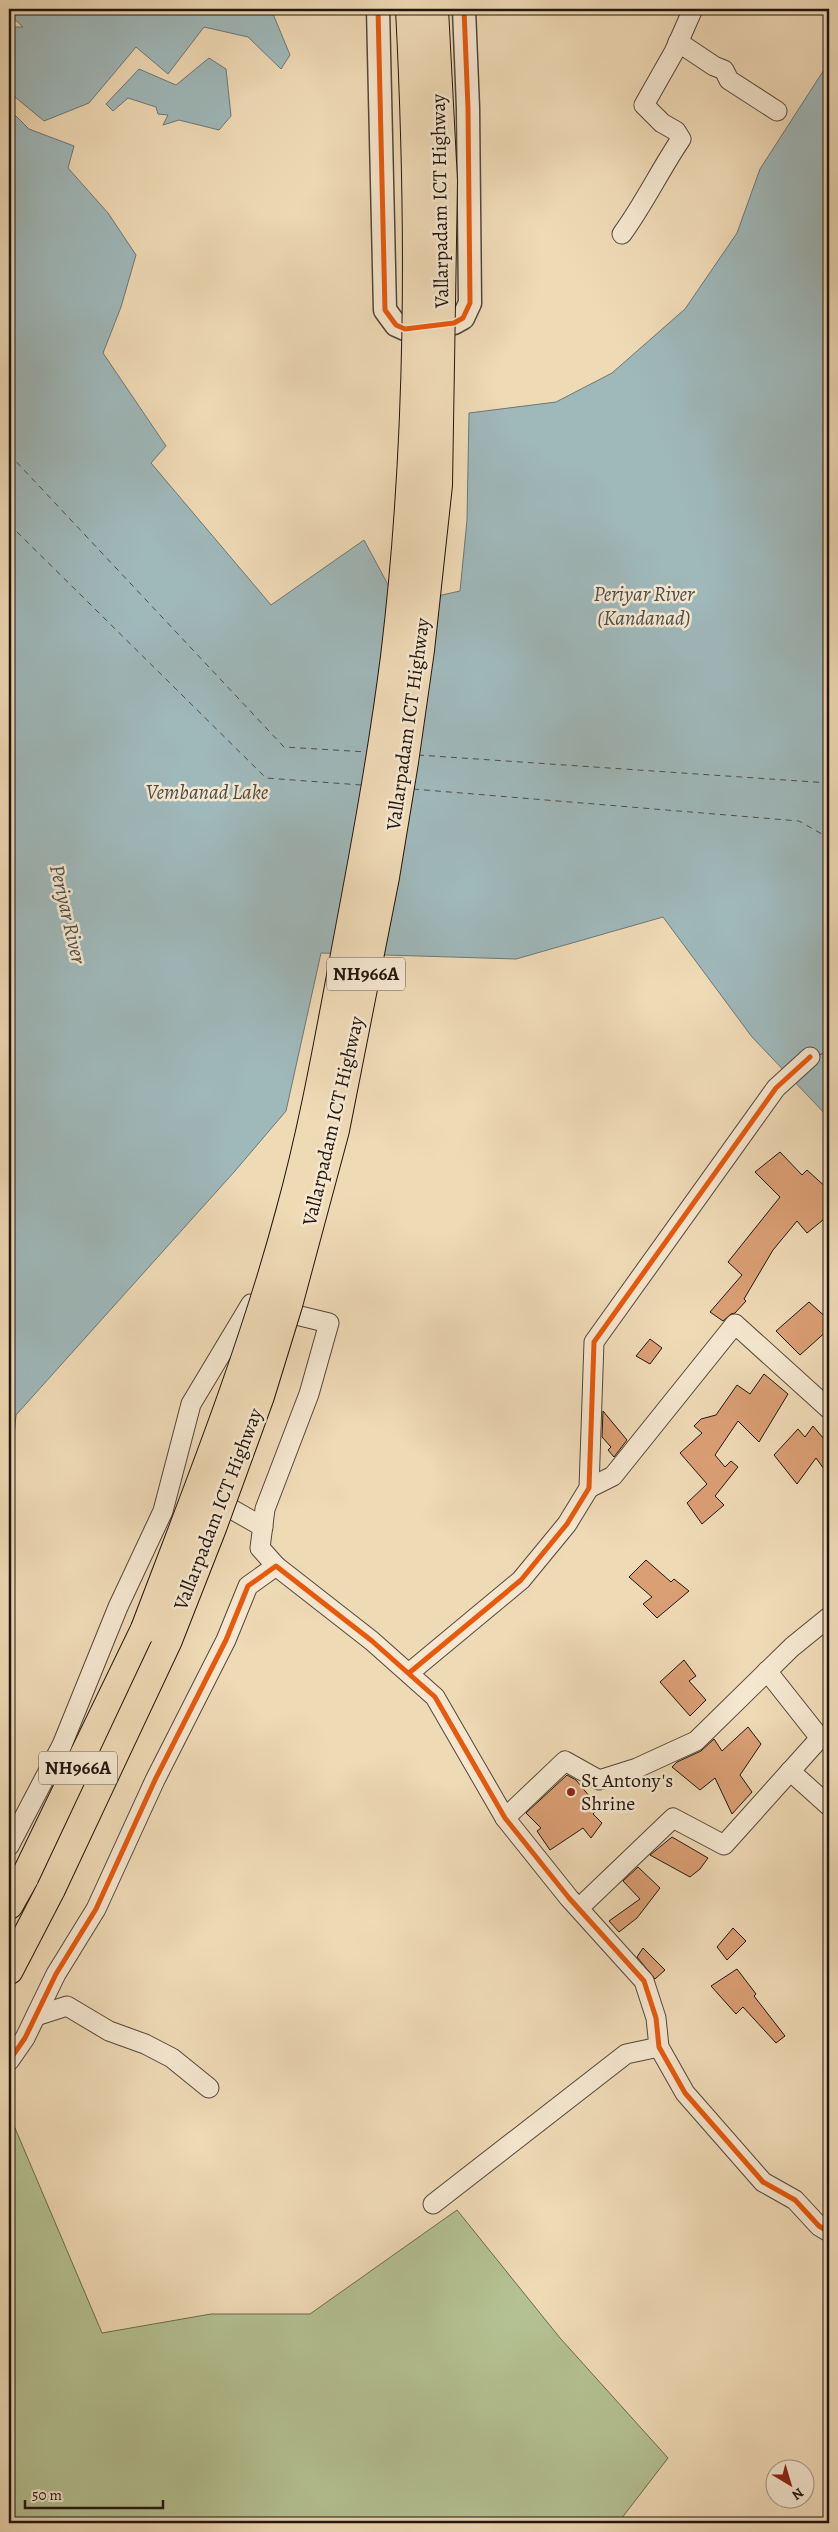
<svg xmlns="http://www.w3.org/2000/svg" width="838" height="2532" font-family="Alegreya,serif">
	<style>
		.green { fill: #b4c192; stroke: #6a6b50 }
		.water { fill: #9fb8ba; stroke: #6d7775 }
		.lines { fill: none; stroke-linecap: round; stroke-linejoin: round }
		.ferry { stroke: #4d4e4a; stroke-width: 1; stroke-dasharray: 6 5; stroke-linecap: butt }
		.building { fill: #db9f74; stroke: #21150e }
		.minor-casing { stroke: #544638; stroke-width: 21 }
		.tertiary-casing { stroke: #544638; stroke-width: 25 }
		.trunk-casing { stroke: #21150e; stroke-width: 30 }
		.minor { stroke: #f5e7d0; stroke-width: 19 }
		.tertiary { stroke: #f5e7d0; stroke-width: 22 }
		.trunk { stroke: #efdab6; stroke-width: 28 }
		.trunk-bridge-casing { stroke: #21150e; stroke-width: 30; stroke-linecap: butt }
		.trunk-bridge { stroke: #efdab6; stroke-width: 28 }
		.cycleway-casing { stroke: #f5e7d0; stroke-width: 8 }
		.cycleway { stroke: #e8590c; stroke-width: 5 }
		.poi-dot { fill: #8f2418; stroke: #f5e7d0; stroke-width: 2 }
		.labels { text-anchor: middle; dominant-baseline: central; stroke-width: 5; stroke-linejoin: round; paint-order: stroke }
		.shield { fill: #f5e7d0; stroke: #615448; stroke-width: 1 }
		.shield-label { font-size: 19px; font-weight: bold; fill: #21150e }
		.street-label { font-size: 20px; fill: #21150e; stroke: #f5e7d0 }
		.poi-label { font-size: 20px; fill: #21150e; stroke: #f5e7d0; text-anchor: start }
		.water-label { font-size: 21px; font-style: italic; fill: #4d4e4a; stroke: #f5e7d0 }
	</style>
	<rect width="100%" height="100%" fill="#efdab6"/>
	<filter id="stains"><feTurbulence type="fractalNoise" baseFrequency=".004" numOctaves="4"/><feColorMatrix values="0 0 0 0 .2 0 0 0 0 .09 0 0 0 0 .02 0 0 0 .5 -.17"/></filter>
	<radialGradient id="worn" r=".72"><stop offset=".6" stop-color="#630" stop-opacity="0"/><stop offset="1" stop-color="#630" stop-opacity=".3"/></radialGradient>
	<polygon class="green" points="12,2121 102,2333 211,2314 310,2314 457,2210 560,2338 668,2458 618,2523 9,2523 9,2129"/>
	<g class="water">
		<polygon points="9,9 271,9 290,55 281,69 248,37 204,27 168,74 136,47 89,103 44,121 9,92 9,27 23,27 9,14"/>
		<polygon points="209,58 226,69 231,116 219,130 179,120 163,125 168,115 158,114 156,107 128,98 113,111 106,104 139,69 176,85"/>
		<polygon points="829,62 829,1118 752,1037 663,917 516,959 321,953 286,1111 235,1171 16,1415 9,1492 9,109 29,129 74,146 68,168 108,213 136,255 121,307 103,353 166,446 151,463 271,605 364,540 393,594 433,597 460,591 467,520 469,413 556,402 612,373 685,309 737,233 760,169"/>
	</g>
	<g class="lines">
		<g class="ferry">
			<polyline points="9,454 284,747 367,752"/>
			<polyline points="9,524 266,778 361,785"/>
			<polyline points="418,755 829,783"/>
			<polyline points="413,789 799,821 829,838"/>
			<polyline points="818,1055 829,1052"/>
		</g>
	</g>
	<g class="building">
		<polygon points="780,1152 802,1175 807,1170 829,1190 829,1215 807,1233 797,1221 773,1250 744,1299 746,1301 735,1313 731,1314 723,1321 710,1312 742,1275 728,1262 780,1197 755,1172"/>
		<polygon points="809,1302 829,1320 829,1329 800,1355 776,1331"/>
		<polygon points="650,1339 662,1348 650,1364 636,1356"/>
		<polygon points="764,1374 788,1394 759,1442 738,1421 715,1455 725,1467 731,1461 738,1467 715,1496 724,1505 702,1524 687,1503 707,1484 680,1453 702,1433 694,1426 701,1419 716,1415 737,1385 750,1394"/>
		<polygon points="603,1411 627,1440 614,1457 608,1450 611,1447 602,1437"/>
		<polygon points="813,1426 829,1445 829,1476 816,1458 797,1484 774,1455 798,1429 805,1437"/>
		<polygon points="646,1560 671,1582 674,1579 689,1591 657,1618 643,1604 652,1597 629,1577"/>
		<polygon points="684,1660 696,1676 689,1681 706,1700 690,1716 660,1682"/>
		<polygon points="748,1727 761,1744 740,1775 752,1792 732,1814 715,1778 700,1790 672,1767 677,1762 701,1751 714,1739 722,1751"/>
		<polygon points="567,1775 576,1780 599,1808 593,1814 602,1823 591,1838 583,1828 550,1850 537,1831 541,1828 526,1813"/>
		<polygon points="672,1837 708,1858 700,1869 690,1877 650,1855"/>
		<polygon points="638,1867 660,1888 637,1918 619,1932 609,1921 640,1899 623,1881"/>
		<polygon points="733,1928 746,1941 727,1960 717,1947"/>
		<polygon points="643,1948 665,1970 655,1979 637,1957"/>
		<polygon points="737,1969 756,1994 754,1996 785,2036 776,2043 743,2007 736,2014 711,1986"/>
	</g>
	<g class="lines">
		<g class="minor-casing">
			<g id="minor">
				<polyline points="678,42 714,66 724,70 729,80 777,111"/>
				<path d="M622,234c22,-30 38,-64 59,-95l-5,-8 -14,-8 -18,-18 30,-53 19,-43"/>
				<polyline points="589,1488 613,1476 735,1324 829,1409"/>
				<polyline points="212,1498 263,1527"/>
				<polyline points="409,1673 521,1580 567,1524 589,1488 594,1342 776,1088 810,1057"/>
				<polyline points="790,1771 829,1806"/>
				<polyline points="505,1818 565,1761 599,1780 637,1768 696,1741 792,1647 829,1617"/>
				<polyline points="9,1846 62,1745 118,1607 163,1511 191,1404 251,1304 329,1323 309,1394 265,1509 260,1548 276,1566"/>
				<polyline points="579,1908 673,1818 724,1845 820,1738 767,1671"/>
				<polyline points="36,2016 67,2006 109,2031 145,2044 172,2058 209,2088"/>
				<polyline points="9,2061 25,2038 56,1974 96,1909 155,1780 226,1640 248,1586 276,1566 372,1641 435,1697 505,1818 569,1898 644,1981 656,2018 659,2047 685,2093 763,2182 795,2200 819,2226 829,2232"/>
				<polyline points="433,2204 626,2054 659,2047"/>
			</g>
		</g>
		<g class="tertiary-casing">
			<polyline id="tertiary" points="378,9 385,310 396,325 405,329 454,323 463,318 470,303 468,108 464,9"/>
		</g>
		<g class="trunk-casing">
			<g id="trunk">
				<polyline points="9,1905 27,1873 145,1629"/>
				<polyline points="9,1970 51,1889"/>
			</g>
		</g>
		<use href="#minor" class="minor"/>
		<use href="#tertiary" class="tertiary"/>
		<use href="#trunk" class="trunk"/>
		<g class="trunk-bridge-casing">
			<g id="trunk-bridge">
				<path d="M145,1629c52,-137 107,-274 145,-416 23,-83 38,-168 54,-253 19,-100 38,-201 51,-303 26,-215 26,-433 15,-648"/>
				<polyline points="51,1889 168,1640 212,1528 260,1396 288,1305 335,1130 385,877 404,762 420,650 438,485 443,181 434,9"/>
			</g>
		</g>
		<use href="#trunk-bridge" class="trunk-bridge"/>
		<g class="cycleway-casing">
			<g id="cycleway">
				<polyline points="378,9 385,310 396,325 405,329 454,323 463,318 470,303 468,108 464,9"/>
				<polyline points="409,1673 521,1580 567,1524 589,1488 594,1342 776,1088 810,1057"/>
				<polyline points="9,2061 25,2038 56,1974 96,1909 155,1780 226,1640 248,1586 276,1566 372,1641 435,1697 505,1818 569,1898 644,1981 656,2018 659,2047 685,2093 763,2182 795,2200 819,2226 829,2232"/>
			</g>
		</g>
		<use href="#cycleway" class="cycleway"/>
	</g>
	<circle class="poi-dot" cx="571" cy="1792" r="5"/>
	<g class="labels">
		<g class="shield">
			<rect x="327" y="957.5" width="78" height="33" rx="4"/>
			<rect x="39" y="1751.5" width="78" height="33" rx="4"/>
		</g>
		<g class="shield-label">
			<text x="366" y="974">NH966A</text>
			<text x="78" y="1768">NH966A</text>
		</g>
		<g class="street-label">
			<text transform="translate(440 201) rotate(-91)">Vallarpadam ICT Highway</text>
			<text transform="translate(408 724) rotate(-82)">Vallarpadam ICT Highway</text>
			<text transform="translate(333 1121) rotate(-77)">Vallarpadam ICT Highway</text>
			<text transform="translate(218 1509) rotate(-69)">Vallarpadam ICT Highway</text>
		</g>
		<g class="poi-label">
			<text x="581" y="1780">St Antony's<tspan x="581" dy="23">Shrine</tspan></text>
		</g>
		<g class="water-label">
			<text x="644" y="594">Periyar River<tspan x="644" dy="24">(Kandanad)</tspan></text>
			<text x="207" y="792">Vembanad Lake</text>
			<text transform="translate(68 914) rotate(77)">Periyar River</text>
		</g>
	</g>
	<rect width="838" height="2532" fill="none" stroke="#efdab6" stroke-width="30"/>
	<rect x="10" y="10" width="818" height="2512" fill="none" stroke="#21150e" stroke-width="2.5"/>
	<rect x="15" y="15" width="808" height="2502" fill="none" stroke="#21150e"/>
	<g transform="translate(790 2484) rotate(142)"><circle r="24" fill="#f5e7d0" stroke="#a09382"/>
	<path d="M0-4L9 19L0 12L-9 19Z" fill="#8f2418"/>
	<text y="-8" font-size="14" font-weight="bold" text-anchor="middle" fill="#21150e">N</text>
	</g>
	<path d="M25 2500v8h138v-8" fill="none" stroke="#21150e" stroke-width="2.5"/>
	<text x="32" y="2500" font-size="15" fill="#21150e" stroke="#f5e7d0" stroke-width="4" paint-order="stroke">50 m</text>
	<rect width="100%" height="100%" filter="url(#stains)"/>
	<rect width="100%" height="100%" fill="url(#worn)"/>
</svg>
